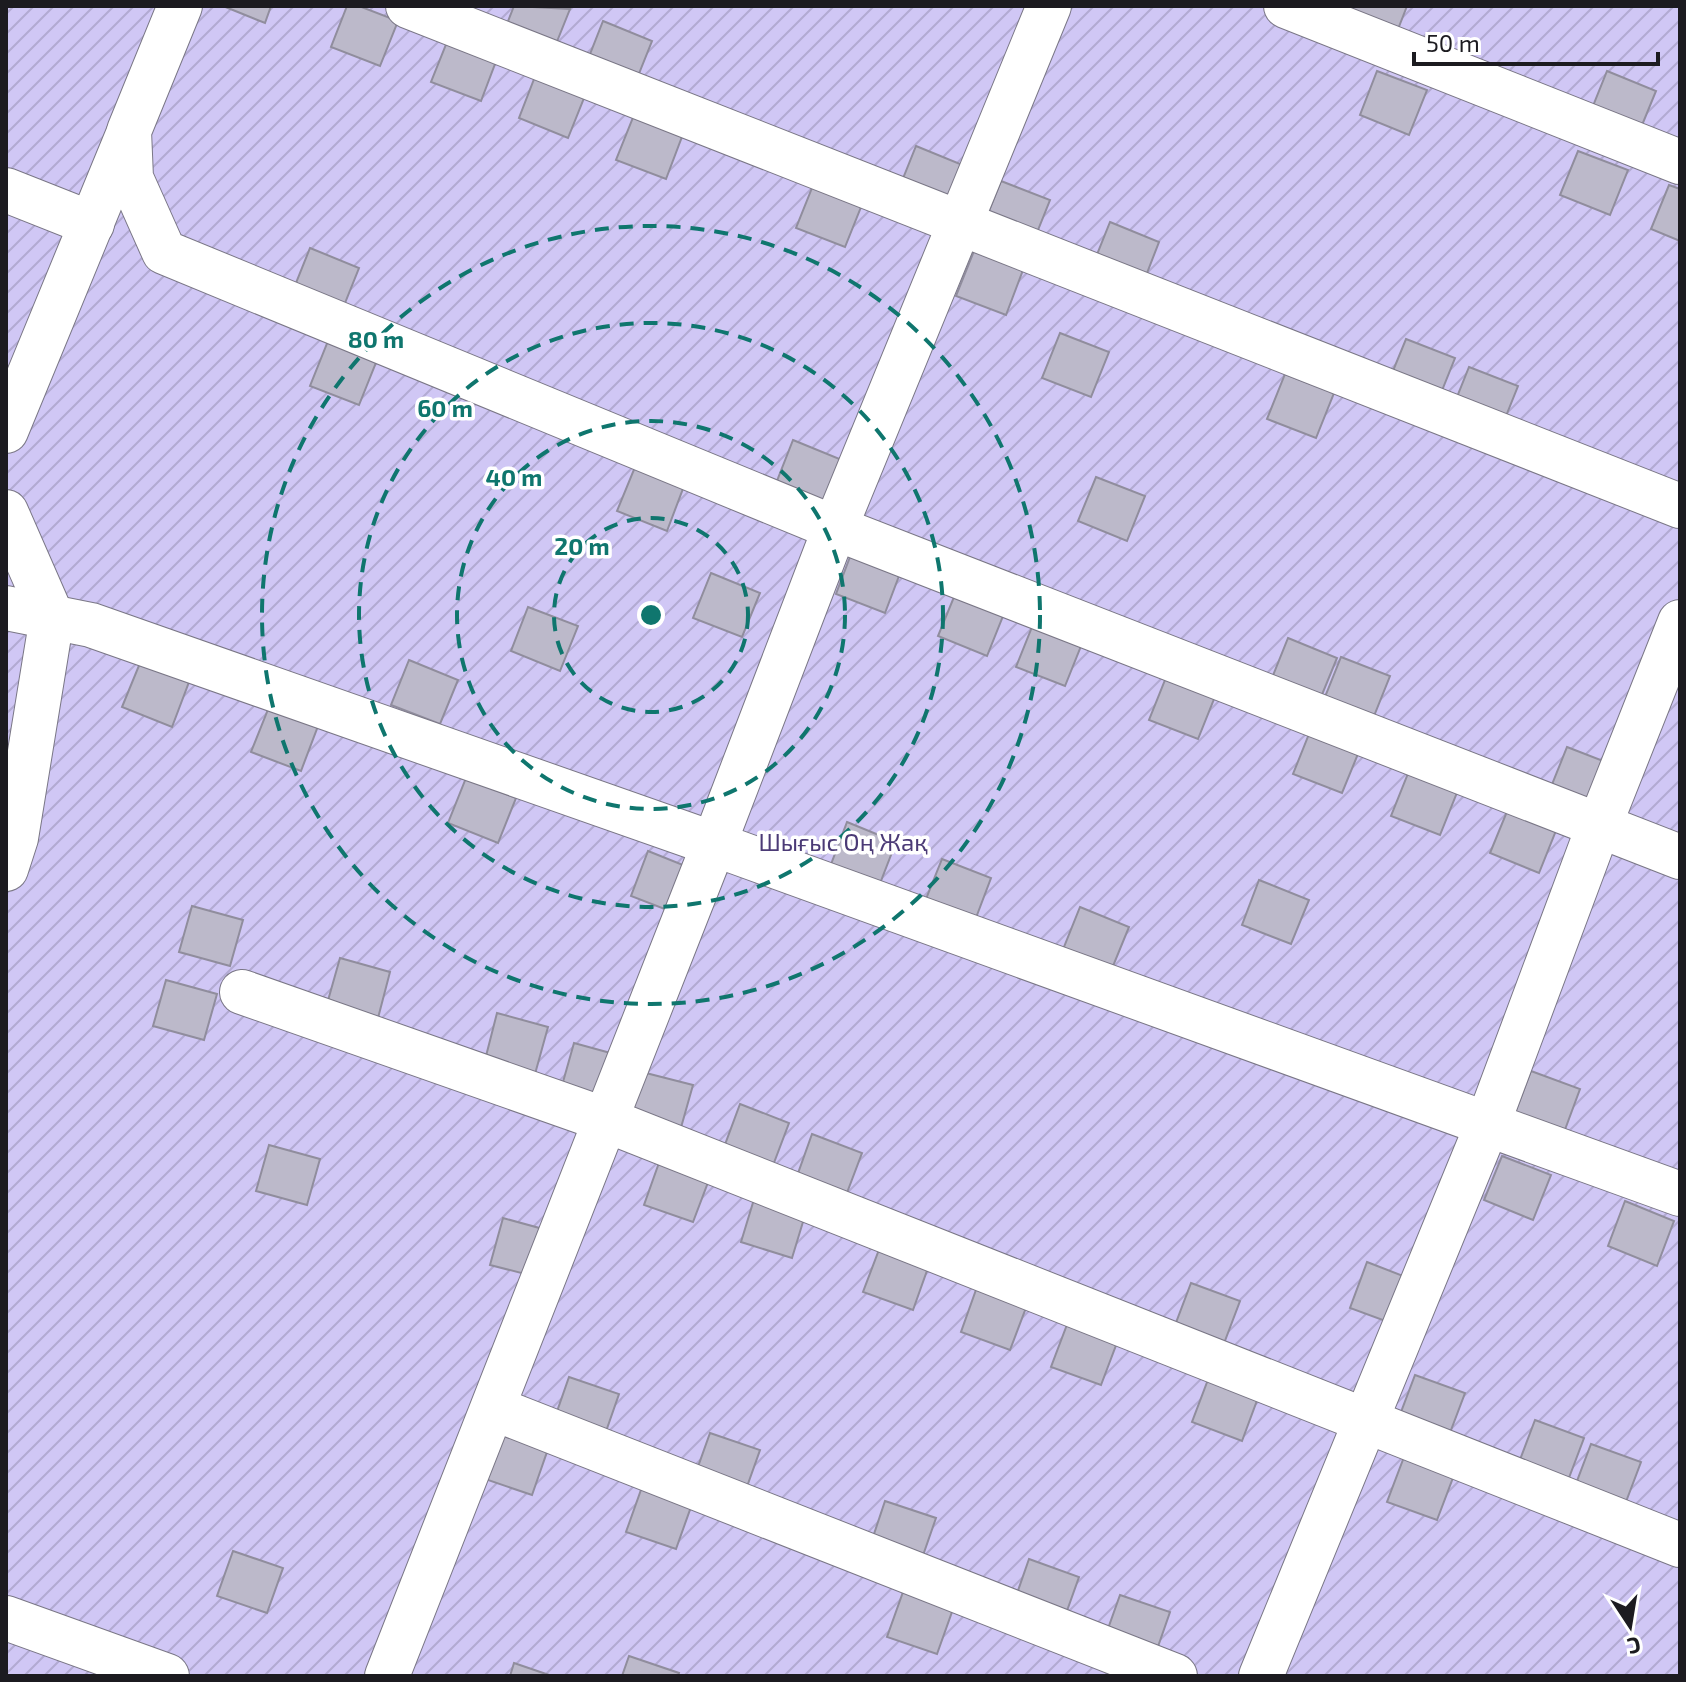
<svg xmlns="http://www.w3.org/2000/svg" width="1686" height="1682" font-family="'Exo 2',sans-serif">
	<style>
		.garden { fill: url(#garden-furrows) }
		.building { fill: #bcb9ca; stroke: #908d9d; stroke-width: 2 }
		.lines { fill: none; stroke-linecap: round; stroke-linejoin: round }
		.minor-casing { stroke: #7a7786; stroke-width: 46 }
		.minor { stroke: #fff; stroke-width: 44 }
		.ring { fill: none; stroke: #0f766e; stroke-width: 4; stroke-dasharray: 14 10 }
		.labels { text-anchor: middle; dominant-baseline: central; stroke-width: 7; stroke-linejoin: round; paint-order: stroke }
		.park-label { font-size: 24px; fill: #4b3a76; stroke: #fff }
		.centre { fill: #0f766e; stroke: #fff; stroke-width: 4 }
		.ring-label { font-size: 24px; text-anchor: middle; font-weight: bold; fill: #0f766e; stroke: #fff; stroke-width: 7; stroke-linejoin: round; paint-order: stroke }
	</style>
	<defs>
		<pattern id="garden-furrows" width="10" height="10" patternUnits="userSpaceOnUse" patternTransform="scale(2)"><rect width="10" height="10" fill="#d0c7f5"/><path d="M-1 1l2-2M0 10L10 0M9 11l2-2" fill="none" stroke="#b2aad2"/></pattern>
	</defs>
	<rect width="100%" height="100%" fill="#e0ddee"/>
	<rect class="garden" x="6" y="6" width="1674" height="1670"/>
	<g class="building">
		<polygon points="223,6 271,6 265,23"/>
		<polygon points="347,6 359,6 398,21 380,66 331,47"/>
		<polygon points="514,6 570,9 552,54 503,34"/>
		<polygon points="1350,6 1407,6 1393,42 1344,23"/>
		<polygon points="603,21 652,41 634,86 585,67"/>
		<polygon points="449,37 498,56 481,101 431,82"/>
		<polygon points="1377,71 1427,90 1409,135 1360,115"/>
		<polygon points="1607,71 1656,91 1638,135 1589,116"/>
		<polygon points="536,74 586,93 568,138 519,118"/>
		<polygon points="634,115 683,134 666,179 616,160"/>
		<polygon points="916,146 965,166 947,210 898,191"/>
		<polygon points="1578,151 1628,170 1610,215 1560,195"/>
		<polygon points="1001,181 1050,200 1032,245 983,226"/>
		<polygon points="814,183 863,202 845,247 796,228"/>
		<polygon points="1669,185 1680,189 1680,241 1651,229"/>
		<polygon points="1110,222 1159,242 1142,286 1092,267"/>
		<polygon points="310,248 359,268 341,313 292,293"/>
		<polygon points="974,251 1023,270 1006,315 956,296"/>
		<polygon points="1060,333 1109,352 1091,397 1042,378"/>
		<polygon points="1406,339 1455,358 1437,403 1388,383"/>
		<polygon points="328,341 377,360 359,405 310,386"/>
		<polygon points="1469,367 1518,386 1500,431 1451,412"/>
		<polygon points="1285,374 1334,393 1316,438 1267,419"/>
		<polygon points="793,440 842,460 824,505 775,486"/>
		<polygon points="635,467 684,486 667,531 617,511"/>
		<polygon points="1096,477 1145,496 1127,541 1078,521"/>
		<polygon points="853,549 902,568 885,613 836,594"/>
		<polygon points="711,573 760,593 742,637 693,618"/>
		<polygon points="956,592 1005,611 987,656 938,636"/>
		<polygon points="528,607 578,626 560,671 511,651"/>
		<polygon points="1034,622 1083,641 1065,686 1016,667"/>
		<polygon points="1288,638 1337,658 1319,702 1270,683"/>
		<polygon points="1341,657 1390,676 1372,721 1323,702"/>
		<polygon points="409,660 458,680 440,724 391,705"/>
		<polygon points="140,663 189,682 172,727 122,707"/>
		<polygon points="1167,675 1216,694 1198,739 1149,720"/>
		<polygon points="269,707 318,726 301,771 251,752"/>
		<polygon points="1311,729 1360,749 1342,793 1293,774"/>
		<polygon points="1567,747 1616,766 1598,811 1549,792"/>
		<polygon points="1409,771 1458,790 1440,835 1391,816"/>
		<polygon points="466,778 516,798 498,843 448,823"/>
		<polygon points="1508,809 1557,828 1539,873 1490,853"/>
		<polygon points="847,822 896,842 879,886 830,867"/>
		<polygon points="648,851 698,871 680,915 631,896"/>
		<polygon points="942,859 991,878 974,923 924,904"/>
		<polygon points="1259,880 1309,900 1291,944 1242,925"/>
		<polygon points="192,906 243,920 230,966 179,952"/>
		<polygon points="1080,907 1129,927 1111,971 1062,952"/>
		<polygon points="340,958 390,972 378,1018 327,1004"/>
		<polygon points="166,980 217,994 204,1040 153,1026"/>
		<polygon points="497,1013 548,1027 535,1074 485,1060"/>
		<polygon points="574,1043 625,1057 612,1103 561,1089"/>
		<polygon points="1531,1071 1580,1089 1563,1135 1514,1115"/>
		<polygon points="642,1072 693,1085 680,1131 629,1117"/>
		<polygon points="740,1104 789,1123 772,1168 723,1150"/>
		<polygon points="812,1134 862,1153 845,1198 796,1179"/>
		<polygon points="269,1145 320,1159 307,1205 256,1191"/>
		<polygon points="1502,1156 1551,1175 1533,1220 1484,1200"/>
		<polygon points="660,1160 710,1177 693,1222 644,1205"/>
		<polygon points="755,1196 806,1212 792,1258 741,1242"/>
		<polygon points="1625,1201 1674,1221 1657,1266 1608,1246"/>
		<polygon points="503,1218 554,1232 541,1278 490,1265"/>
		<polygon points="880,1247 929,1265 913,1310 863,1292"/>
		<polygon points="1367,1262 1416,1281 1399,1326 1350,1308"/>
		<polygon points="1191,1283 1240,1301 1223,1346 1174,1328"/>
		<polygon points="977,1287 1027,1305 1010,1350 961,1332"/>
		<polygon points="1068,1322 1118,1340 1101,1385 1051,1367"/>
		<polygon points="1415,1375 1465,1393 1448,1438 1398,1420"/>
		<polygon points="569,1377 619,1394 603,1440 553,1423"/>
		<polygon points="1209,1377 1259,1395 1242,1441 1192,1422"/>
		<polygon points="1535,1420 1584,1438 1567,1483 1518,1465"/>
		<polygon points="498,1432 548,1449 532,1495 482,1478"/>
		<polygon points="710,1433 760,1450 744,1495 694,1478"/>
		<polygon points="1591,1444 1641,1462 1624,1507 1574,1489"/>
		<polygon points="1404,1457 1454,1475 1437,1520 1387,1502"/>
		<polygon points="642,1487 692,1504 676,1549 626,1532"/>
		<polygon points="885,1501 936,1518 920,1564 870,1546"/>
		<polygon points="233,1551 283,1568 267,1613 217,1596"/>
		<polygon points="1029,1559 1079,1577 1063,1622 1013,1605"/>
		<polygon points="903,1592 953,1609 937,1654 887,1637"/>
		<polygon points="1120,1595 1170,1612 1154,1658 1104,1640"/>
		<polygon points="629,1656 679,1673 678,1676 622,1676"/>
		<polygon points="514,1663 552,1676 510,1676"/>
	</g>
	<g class="lines">
		<g class="minor-casing">
			<g id="minor">
				<polyline points="180,6 129,131 131,178 164,252 835,528 1680,857"/>
				<polyline points="408,6 1680,506"/>
				<polyline points="1049,6 835,528 714,844 1680,1194"/>
				<polyline points="1286,6 1680,162"/>
				<polyline points="6,190 92,224"/>
				<polyline points="6,431 127,137"/>
				<polyline points="6,512 52,617 16,838 6,869"/>
				<polyline points="6,608 91,625 714,844 387,1676"/>
				<polyline points="242,992 606,1120 1680,1545"/>
				<polyline points="493,1408 1175,1676"/>
				<polyline points="6,1618 167,1676"/>
				<polyline points="1261,1676 1488,1123 1592,844 1680,622"/>
			</g>
		</g>
		<use href="#minor" class="minor"/>
	</g>
	<g class="ring">
		<circle cx="651" cy="615" r="97"/>
		<circle cx="651" cy="615" r="194"/>
		<circle cx="651" cy="615" r="292"/>
		<circle cx="651" cy="615" r="389"/>
	</g>
	<g class="labels">
		<g class="park-label">
			<text x="843" y="841">Шығыс Оң Жақ</text>
		</g>
	</g>
	<circle cx="651" cy="615" r="12" class="centre"/>
	<g class="ring-label">
		<text x="376" y="348">80 m</text>
		<text x="445" y="417">60 m</text>
		<text x="514" y="486">40 m</text>
		<text x="582" y="555">20 m</text>
	</g>
	<rect width="1686" height="1682" fill="none" stroke="#1c1b20" stroke-width="16"/>
	<g transform="translate(1630 1626) rotate(168)" stroke="#ffffff" stroke-width="6" paint-order="stroke">
	<path d="M0-6L14 30L0 20L-14 30Z" fill="#1c1b20"/>
	<text y="-12" font-size="22" font-weight="bold" text-anchor="middle" fill="#1c1b20">С</text>
	</g>
	<path d="M1414 52v12h244v-12" fill="none" stroke="#1c1b20" stroke-width="4"/>
	<text x="1426" y="52" font-size="24" fill="#1c1b20" stroke="#ffffff" stroke-width="6" paint-order="stroke">50 m</text>
</svg>
